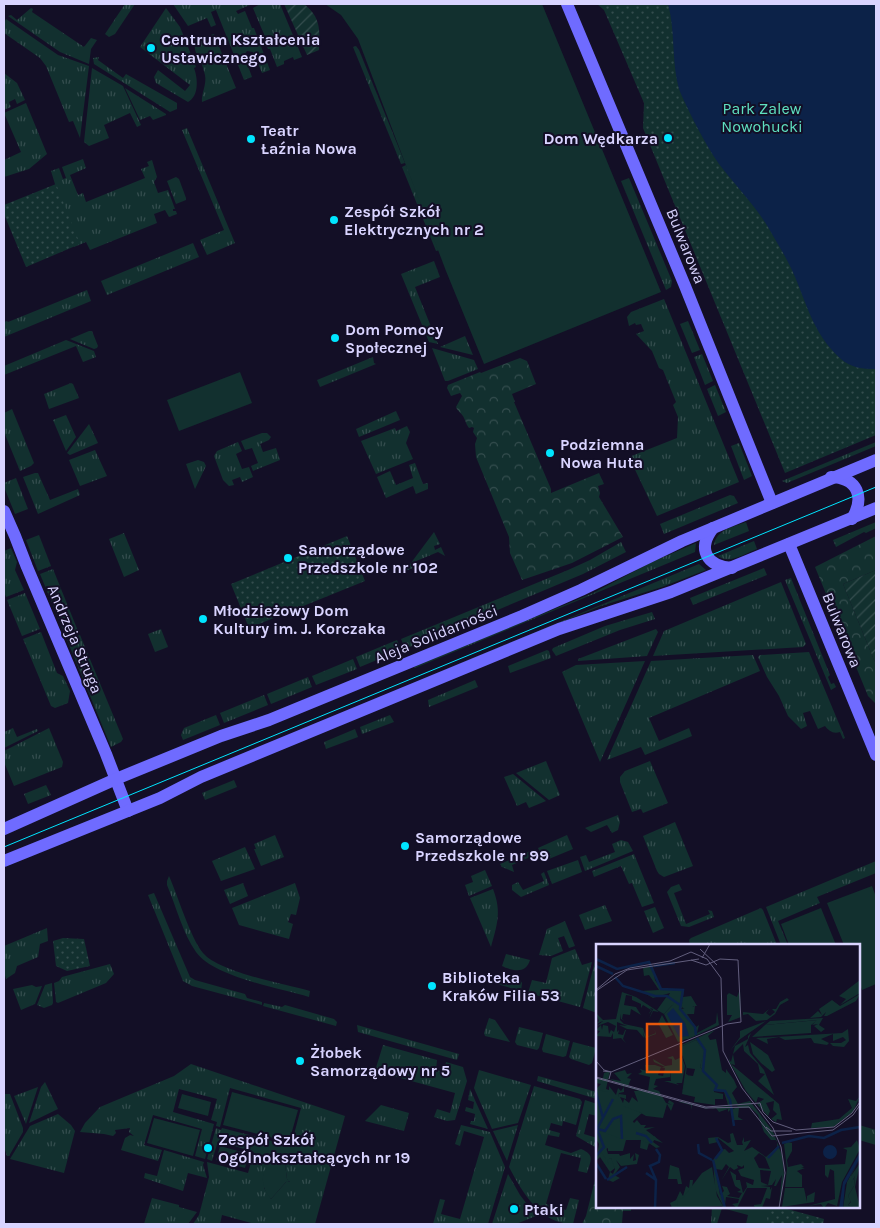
<svg xmlns="http://www.w3.org/2000/svg" width="880" height="1228" font-family="Karla,sans-serif">
	<style>
		.grass { fill: url(#grass-tufts); fill-rule: evenodd }
		.forest { fill: url(#forest-crowns) }
		.park { fill: url(#park-dots) }
		.garden { fill: url(#garden-furrows) }
		.pitch { fill: #12302f }
		.water { fill: #0c2248 }
		.lines { fill: none; stroke-linecap: round; stroke-linejoin: round }
		.secondary { stroke: #6f6bff; stroke-width: 12 }
		.tram { stroke: #00e5ff; stroke-width: 1 }
		.poi-dot { fill: #00e5ff; stroke: #130f26; stroke-width: 2 }
		.labels { text-anchor: middle; dominant-baseline: central; stroke-width: 4; stroke-linejoin: round; paint-order: stroke }
		.poi-label { font-size: 16px; font-weight: bold; fill: #d9d4ff; stroke: #130f26; text-anchor: start }
		.park-label { font-size: 16px; fill: #5fe0c0; stroke: #130f26 }
		.street-label { font-size: 16px; fill: #d9d4ff; stroke: #130f26 }
		.inset-river { fill: none; stroke: #0c2248; stroke-width: 2.5 }
		.inset-road { fill: none; stroke: #625e7d; stroke-width: 1 }
		.view { fill: #e8590c; fill-opacity: 0.15; stroke: #e8590c; stroke-width: 2.5 }
		.inset-edge { fill: none; stroke: #d9d4ff; stroke-width: 2.5 }
	</style>
	<defs>
		<pattern id="grass-tufts" width="24" height="20" patternUnits="userSpaceOnUse" patternTransform="scale(1.25)"><rect width="24" height="20" fill="#12302f"/><path d="M3 7l-1-3M5 7V3M7 7l1-3M15 17l-1-3M17 17v-4M19 17l1-3" fill="none" stroke="#344d4e"/></pattern>
		<pattern id="forest-crowns" width="20" height="18" patternUnits="userSpaceOnUse" patternTransform="scale(1.25)"><rect width="20" height="18" fill="#12302f"/><path d="M2 6a3 3 0 1 1 6 0M12 15a3 3 0 1 1 6 0" fill="none" stroke="#344d4e"/></pattern>
		<pattern id="park-dots" width="8" height="8" patternUnits="userSpaceOnUse" patternTransform="scale(1.25)"><rect width="8" height="8" fill="#12302f"/><path d="M2 2h.1M6 6h.1" fill="none" stroke="#344d4e" stroke-width="1.8" stroke-linecap="round"/></pattern>
		<pattern id="garden-furrows" width="10" height="10" patternUnits="userSpaceOnUse" patternTransform="scale(1.25)"><rect width="10" height="10" fill="#12302f"/><path d="M-1 1l2-2M0 10L10 0M9 11l2-2" fill="none" stroke="#344d4e"/></pattern>
	</defs>
	<rect width="100%" height="100%" fill="#130f26"/>
	<g class="grass">
		<polygon points="125,4 135,4 115,34 109,37 105,34"/>
		<polygon points="173,4 252,4 236,11 238,14 245,11 252,28 254,28 270,70 262,73 253,52 247,51 244,55 252,77 244,80 216,10 211,12 216,25 211,27 207,18 188,26"/>
		<polygon points="260,4 280,4 302,57 294,60 293,57 284,61 284,64 277,67 270,49 268,49 264,40 266,39 253,8"/>
		<polygon points="31,8 33,9 32,12 84,47 91,38 97,40 91,49 89,64 60,52 8,16 11,15 17,20"/>
		<path d="M166,8l14,19 16,40 -2,1c4,11 5,28 -6,34l-32,-19 -2,-6 4,-7 27,21 5,-6 -50,-38z"/>
		<polygon points="6,19 58,55 89,66 80,138 73,121 69,122 46,66 40,58 4,33 4,23"/>
		<path d="M214,34l22,54 -34,14c-1,-8 5,-18 3,-27 -4,-24 -25,-29 9,-41z"/>
		<polygon points="356,46 359,50 405,163 401,164 353,47"/>
		<polygon points="99,57 98,60 123,78 126,74 177,103 177,109 170,112 94,64 93,58"/>
		<polygon points="92,68 123,86 141,125 137,127 130,113 104,125 109,138 89,146 84,142"/>
		<polygon points="4,73 17,83 25,100 17,104 15,99 9,102 11,107 4,110"/>
		<polygon points="125,88 166,114 166,115 153,120 150,116 140,120"/>
		<polygon points="26,103 47,154 29,169 4,177 4,160 21,152 4,113"/>
		<polygon points="187,128 235,243 207,255 200,240 224,230 182,130"/>
		<polygon points="83,159 86,168 70,175 78,195 83,193 86,202 145,178 141,169 149,166 147,162 152,160 157,177 154,182 158,193 168,190 175,209 173,209 173,211 176,211 177,214 169,217 165,210 154,214 157,223 90,250 86,242 74,247 51,171 59,168 63,179 66,178 62,167"/>
		<polygon points="406,165 440,250 436,251 402,167"/>
		<polygon points="176,177 179,179 186,198 186,200 176,204 167,181"/>
		<polygon points="629,178 672,281 671,287 666,290 621,181"/>
		<polygon points="193,243 199,257 107,295 101,281"/>
		<polygon points="434,261 440,277 415,287 438,344 429,342 401,274"/>
		<polygon points="87,290 91,301 4,337 4,322 7,321 8,322"/>
		<polygon points="664,299 739,482 657,516 629,457 677,438 678,417 673,405 676,402 663,370 659,368 652,351 636,334 644,331 641,324 636,325 635,323 629,326 627,317 631,312"/>
		<polygon points="688,321 700,350 692,353 680,324"/>
		<polygon points="89,331 92,331 98,346 97,348 94,349 70,339"/>
		<polygon points="465,336 473,355 440,347"/>
		<polygon points="66,340 94,351 96,357 83,362 76,346 4,375 4,366"/>
		<polygon points="432,348 474,360 478,369 448,381 445,381"/>
		<polygon points="702,354 713,381 705,385 694,357"/>
		<polygon points="373,357 374,363 376,364 320,387 317,380"/>
		<polygon points="71,383 73,384 79,398 49,409 44,394"/>
		<polygon points="715,385 726,412 718,416 707,389"/>
		<polygon points="12,409 34,463 31,466 20,471 4,432 4,413"/>
		<polygon points="396,411 400,420 359,437 356,429"/>
		<polygon points="66,415 76,437 66,451 53,420"/>
		<polygon points="89,424 98,443 70,455 67,453"/>
		<polygon points="407,426 410,432 406,443 413,459 376,474 361,441 395,428 396,431"/>
		<polygon points="262,433 267,433 271,437 269,440 260,444 263,452 276,448 280,460 253,471 251,466 258,463 252,448 245,450 241,441"/>
		<polygon points="238,442 242,451 236,454 242,469 249,467 253,477 242,482 240,477 232,480 234,485 229,486 223,480 214,456 217,451"/>
		<polygon points="876,442 876,446 787,483 782,481"/>
		<polygon points="739,443 752,476 744,480 731,446"/>
		<polygon points="95,450 107,476 80,486 69,460"/>
		<polygon points="198,460 204,462 206,466 195,489 186,464"/>
		<polygon points="415,463 423,484 428,483 428,489 416,494 413,486 386,498 377,477 390,471 396,485 413,478 409,465"/>
		<polygon points="35,473 38,473 50,500 78,489 80,495 38,514 23,477"/>
		<polygon points="16,478 28,509 15,514 4,487 4,483"/>
		<polygon points="730,495 734,496 738,503 664,534 660,524"/>
		<path d="M746,522l3,9 -35,14c2,-15 19,-18 32,-23z"/>
		<polygon points="876,522 876,528 866,533 864,532 836,547 833,540"/>
		<polygon points="434,532 440,544 434,546 435,550 441,547 445,556 438,552 414,562 412,564 415,567 415,569 413,568 405,571"/>
		<polygon points="124,533 139,570 124,577 109,539"/>
		<polygon points="39,535 51,566 38,571 26,540"/>
		<path d="M754,541l3,8c-11,4 -28,16 -39,7z"/>
		<polygon points="621,542 626,552 583,574 405,649 401,639 568,570 590,560"/>
		<polygon points="696,543 695,552 415,668 414,667 593,593 652,562"/>
		<polygon points="11,548 17,562 15,570 24,590 6,597 4,592 4,551"/>
		<polygon points="699,564 706,570 662,587 601,606 420,680"/>
		<polygon points="764,568 767,575 693,605 690,598"/>
		<polygon points="53,569 78,631 66,637 40,574"/>
		<polygon points="791,578 830,675 828,677 831,684 834,683 836,687 831,690 785,580"/>
		<polygon points="781,582 806,644 803,647 653,656 664,631"/>
		<polygon points="25,593 40,629 22,636 7,600"/>
		<polygon points="652,612 655,619 620,630 556,656 552,650 553,648 605,626"/>
		<polygon points="161,629 168,647 155,652 148,634"/>
		<polygon points="656,629 658,632 647,656 578,661 578,659"/>
		<polygon points="41,632 57,673 63,676 70,691 68,703 55,708 51,706 23,639"/>
		<polygon points="80,635 123,739 121,742 111,747 67,640"/>
		<polygon points="397,640 401,650 360,667 356,657"/>
		<polygon points="547,650 549,651 551,658 510,673 508,666"/>
		<path d="M809,652l36,86 -2,1 -3,-7c-7,2 -11,-1 -15,-6l-7,3 -8,-18 -7,2 4,13 -6,3 -13,-13 -9,-20 -12,-19 -9,-20 2,-2z"/>
		<polygon points="753,655 760,671 649,718 659,741 689,728 692,736 645,755 641,747 607,760 651,661"/>
		<polygon points="353,659 357,669 316,685 312,676"/>
		<polygon points="645,661 600,762 562,672 576,665"/>
		<polygon points="308,677 312,687 271,704 267,694"/>
		<polygon points="475,680 478,687 429,707 428,700"/>
		<polygon points="264,695 268,705 224,723 220,713"/>
		<polygon points="216,715 220,725 183,740 181,735 184,728"/>
		<polygon points="390,715 394,722 362,734 360,727"/>
		<polygon points="13,728 17,737 37,729 38,731 4,748 4,732"/>
		<polygon points="49,728 63,762 62,767 14,786 4,762 4,751"/>
		<polygon points="355,729 358,737 326,749 324,742"/>
		<polygon points="546,761 560,795 549,800 516,773"/>
		<polygon points="650,761 668,803 643,813 641,809 632,812 620,782 620,777 625,771"/>
		<polygon points="513,774 546,801 529,808 526,802 517,806 504,777"/>
		<polygon points="234,780 237,787 205,800 202,793"/>
		<polygon points="46,785 51,795 28,804 24,794"/>
		<polygon points="618,815 620,822 618,830 612,833 607,825 591,832 585,828"/>
		<polygon points="675,822 693,866 664,877 659,874 657,871 643,836"/>
		<polygon points="275,835 284,857 261,866 254,849 256,849 254,844"/>
		<polygon points="567,835 573,849 544,861 538,848"/>
		<polygon points="621,840 628,842 633,851 585,871 580,857 586,855 589,862 615,852 612,844"/>
		<polygon points="245,847 255,869 221,881 212,861"/>
		<polygon points="535,849 537,854 512,865 514,872 502,867 500,864"/>
		<polygon points="634,854 654,903 642,907 632,883 629,884 621,866 594,877 592,871"/>
		<polygon points="578,860 582,872 552,884 547,871"/>
		<polygon points="876,861 876,873 817,897 820,903 778,921 788,945 781,945 766,907"/>
		<polygon points="485,870 492,886 469,896 465,885 473,882 471,876"/>
		<polygon points="544,872 549,885 521,897 512,890 512,885 518,882 523,890 544,881 541,874"/>
		<path d="M169,876c9,20 21,61 34,77 16,19 81,31 107,38l-1,6c-30,-9 -95,-20 -113,-45 -13,-18 -20,-46 -29,-67v-4z"/>
		<polygon points="243,883 248,896 230,904 224,890"/>
		<polygon points="295,883 300,898 296,915 291,914 288,922 293,924 289,939 239,925 232,908"/>
		<polygon points="679,884 682,890 674,893 686,924 710,914 708,910 712,911 714,917 689,927 681,926 667,892 671,887"/>
		<path d="M493,889c9,23 4,36 -2,58l-21,-49z"/>
		<polygon points="154,893 190,977 195,980 245,994 247,998 262,1002 262,1005 192,986 183,981 148,895"/>
		<polygon points="605,905 612,921 585,930 579,915"/>
		<polygon points="655,907 664,928 653,933 644,911"/>
		<polygon points="761,908 763,910 777,945 690,945 689,940 691,938"/>
		<polygon points="565,921 575,946 569,948 564,936 558,938 563,951 551,956 539,955 547,929"/>
		<polygon points="47,928 48,941 40,944 38,957 17,966 15,973 6,979 4,972 4,946"/>
		<polygon points="575,949 582,965 592,962 580,1007 528,993 532,980 546,983 552,958"/>
		<path d="M506,954l24,6c-4,14 -17,11 -28,6z"/>
		<polygon points="597,960 597,1013 583,1008 595,961"/>
		<polygon points="110,964 114,974 106,983 58,1003 56,1002 54,983 59,981 62,977"/>
		<polygon points="501,973 518,977 522,983 521,991 497,984"/>
		<polygon points="52,983 53,1003 52,1005 44,1008 37,1005 45,985"/>
		<polygon points="32,985 36,987 42,986 35,1004 21,1010 13,989"/>
		<polygon points="264,1003 282,1007 285,1005 334,1019 337,1022 336,1026 263,1006"/>
		<polygon points="489,1018 495,1020 510,1042 485,1036 484,1033"/>
		<polygon points="357,1025 459,1054 457,1060 358,1032"/>
		<polygon points="519,1027 543,1033 539,1048 537,1050 517,1045 515,1042"/>
		<polygon points="546,1034 570,1041 566,1056 563,1057 543,1052 542,1049"/>
		<polygon points="573,1042 596,1048 592,1063 589,1065 571,1059 569,1057"/>
		<polygon points="383,1045 437,1060 436,1070 441,1071 445,1067 446,1062 463,1067 467,1081 455,1120 447,1121 434,1117 437,1109 450,1113 455,1093 375,1071"/>
		<path d="M191,1064l154,52 -30,108h-60l-33,-9 -2,9h-27l6,-9 10,-38 -2,-15 41,11 6,-21 -36,-11 -6,20 -5,-2 9,-31 5,2 1,-2 69,18 10,-38 -71,-20 -10,39 -4,-1 1,-4 -6,-2 6,-21 -38,-10 -6,23 41,12 -9,35 -10,-3 7,-27 -49,-14 -9,30 18,5 -4,11 -37,-11 4,-12 5,-3 4,1 -5,-4 1,-4 -15,2 1,3 -3,3 -9,-2 -24,-2 5,-9 15,-16 74,-31zM284,1156l3,23 3,3 -3,-1 -16,18 -7,-11 9,-28z"/>
		<polygon points="479,1070 531,1085 518,1123 492,1129 474,1088"/>
		<polygon points="538,1076 597,1092 597,1099 537,1081"/>
		<polygon points="45,1082 58,1109 29,1123 41,1087"/>
		<path d="M534,1086l46,13 2,3 -6,23 -13,-4 -1,5 -11,-3 -2,7 11,3 -1,4 -11,-2 -3,10 26,8 10,-4c14,6 10,11 6,24l-9,-2 3,-13 -20,-5 -15,51 20,6 4,-12 9,2 -6,24c-33,0 -50,-31 -64,-57z"/>
		<polygon points="38,1087 26,1124 14,1096"/>
		<polygon points="470,1089 488,1129 470,1124 471,1121 474,1121 475,1114 465,1111 466,1107 473,1109 474,1102 468,1100"/>
		<polygon points="4,1094 10,1094 23,1128 23,1132 9,1156 7,1156 4,1147"/>
		<polygon points="585,1100 597,1104 597,1116 589,1114 584,1134 597,1138 595,1147 576,1136"/>
		<polygon points="381,1105 409,1113 404,1131 365,1121"/>
		<polygon points="58,1114 71,1125 75,1131 64,1173 10,1159 30,1126"/>
		<polygon points="461,1125 490,1132 505,1167 488,1224 433,1224 440,1199 445,1200 441,1214 460,1219 484,1137 464,1131 460,1146 455,1144"/>
		<polygon points="518,1125 507,1161 493,1131"/>
		<polygon points="859,1125 876,1130 876,1145 859,1140"/>
		<polygon points="164,1150 204,1162 203,1165 207,1178 188,1173 183,1191 144,1178 145,1173 157,1176"/>
		<polygon points="508,1174 520,1195 536,1216 516,1224 492,1224"/>
		<polygon points="152,1198 179,1205 179,1207 197,1212 188,1224 144,1224"/>
		<polygon points="712,1207 785,1207 780,1224 746,1224 748,1215 722,1208 717,1224 711,1224"/>
	</g>
	<g class="forest">
		<path d="M520,358l7,3 9,23 -24,10 3,8h-1l37,87v4l48,-20 5,11 -6,2 2,7 -1,4 24,40 -51,26 -50,17 -12,-27 -1,-16 -33,-80 -1,-13 2,-6 -4,-6 1,-4 -2,-1 -3,1c-3,-4 -3,-6 -5,-10 -2,-5 -6,-6 -8,-11l6,-11 -2,-3 -9,3 -4,-8 1,-3 32,-13 1,1z"/>
		<polygon points="876,536 876,570 843,584 876,665 876,704 868,696 815,567"/>
		<polygon points="597,1172 598,1207 631,1207 631,1211 623,1211 622,1223 632,1224 582,1224 586,1216"/>
	</g>
	<g class="park">
		<polygon points="597,4 876,4 876,435 785,473 643,128 644,103 604,10"/>
		<polygon points="56,184 80,244 26,267 4,214 4,205"/>
		<polygon points="347,536 365,581 249,628 231,584"/>
		<polygon points="63,938 84,939 90,966 67,971 56,966 53,941"/>
		<polygon points="772,1207 780,1207 824,1219 823,1224 767,1224"/>
	</g>
	<g class="garden">
		<path d="M284,4h20c17,13 16,27 15,46l-12,5z"/>
		<polygon points="876,570 876,665 843,584"/>
	</g>
	<g class="pitch">
		<polygon points="325,4 542,4 661,292 484,364 446,271 358,39 341,15"/>
		<polygon points="240,372 252,403 179,431 167,400"/>
		<polygon points="872,886 876,897 876,984 862,990 859,982 859,946 844,945 827,903"/>
		<polygon points="821,908 836,945 789,945 781,924"/>
		<polygon points="232,1092 298,1110 289,1142 223,1125"/>
		<polygon points="182,1094 211,1102 208,1116 178,1108"/>
		<polygon points="154,1118 200,1130 193,1156 147,1143"/>
		<polygon points="220,1146 249,1154 245,1168 216,1160"/>
		<path d="M284,1156l3,23 3,2 -4,1 -15,17c-14,-15 -10,-39 13,-43z"/>
	</g>
	<path class="water" d="M668,4h208v365c-13,0 -25,-1 -35,-10 -29,-26 -34,-56 -49,-89 -7,-15 -16,-29 -24,-43 -14,-23 -33,-42 -49,-63 -15,-22 -27,-46 -38,-70 -10,-25 -5,-62 -13,-90z"/>
	<g class="lines">
		<g class="secondary">
			<polyline points="567,4 685,286 772,503"/>
			<path d="M831,477c27,1 34,20 21,42"/>
			<polyline points="4,511 15,536 27,567 106,754 128,811"/>
			<path d="M713,528c-16,21 -7,38 19,40"/>
			<polyline points="789,544 876,755"/>
			<polyline points="4,829 116,779 221,736 269,720 522,616 581,590 682,541 876,460"/>
			<polyline points="4,861 160,798 201,777 559,629 671,592 876,508"/>
		</g>
		<polyline class="tram" points="4,847 876,487"/>
	</g>
	<g class="poi-dot">
		<circle cx="151" cy="48" r="5"/>
		<circle cx="668" cy="138" r="5"/>
		<circle cx="251" cy="139" r="5"/>
		<circle cx="334" cy="220" r="5"/>
		<circle cx="335" cy="338" r="5"/>
		<circle cx="550" cy="453" r="5"/>
		<circle cx="288" cy="558" r="5"/>
		<circle cx="203" cy="619" r="5"/>
		<circle cx="405" cy="846" r="5"/>
		<circle cx="432" cy="986" r="5"/>
		<circle cx="300" cy="1061" r="5"/>
		<circle cx="208" cy="1148" r="5"/>
		<circle cx="514" cy="1209" r="5"/>
	</g>
	<g class="labels">
		<g class="poi-label">
			<text x="161" y="39">Centrum Kształcenia<tspan x="161" dy="18">Ustawicznego</tspan></text>
			<text x="261" y="130">Teatr<tspan x="261" dy="18">Łaźnia Nowa</tspan></text>
			<text x="658" y="138" text-anchor="end">Dom Wędkarza</text>
			<text x="344" y="211">Zespół Szkół<tspan x="344" dy="18">Elektrycznych nr 2</tspan></text>
			<text x="345" y="329">Dom Pomocy<tspan x="345" dy="18">Społecznej</tspan></text>
			<text x="560" y="444">Podziemna<tspan x="560" dy="18">Nowa Huta</tspan></text>
			<text x="298" y="549">Samorządowe<tspan x="298" dy="18">Przedszkole nr 102</tspan></text>
			<text x="213" y="610">Młodzieżowy Dom<tspan x="213" dy="18">Kultury im. J. Korczaka</tspan></text>
			<text x="415" y="837">Samorządowe<tspan x="415" dy="18">Przedszkole nr 99</tspan></text>
			<text x="442" y="977">Biblioteka<tspan x="442" dy="18">Kraków Filia 53</tspan></text>
			<text x="310" y="1052">Żłobek<tspan x="310" dy="18">Samorządowy nr 5</tspan></text>
			<text x="218" y="1139">Zespół Szkół<tspan x="218" dy="18">Ogólnokształcących nr 19</tspan></text>
			<text x="524" y="1209">Ptaki</text>
		</g>
		<g class="park-label">
			<text x="762" y="108">Park Zalew<tspan x="762" dy="18">Nowohucki</tspan></text>
		</g>
		<g class="street-label">
			<text transform="translate(686 246) rotate(68)">Bulwarowa</text>
			<text transform="translate(842 630) rotate(68)">Bulwarowa</text>
			<text transform="translate(436 634) rotate(-22)">Aleja Solidarności</text>
			<text transform="translate(75 639) rotate(67)">Andrzeja Struga</text>
		</g>
	</g>
	<g transform="translate(596 944)">
		<rect width="264" height="264" fill="#130f26"/>
		<path d="M264,36v13l-20,12 6,-6 -7,-3zM26,48l14,5 23,15 -6,-1 -4,8 4,-10 -3,-1 2,2 -4,5 3,-5 -8,-5 -2,3v-4l-9,-4v-4l-6,-1 -2,10 12,2 5,8 -10,-6 -1,6 -7,-1 -1,5 3,2 -4,-2v-5l-1,6 4,4 19,4 3,9 10,-4 -2,-4 2,5 -11,4 -2,-6 1,6 -7,-8 -10,-1 -8,-4 8,1 -10,-4v10l2,-2 -1,4 5,1 2,-5h1l-3,9 3,4 -5,-5 -8,1v-6l-2,4 -15,-1 4,-5 -4,-1 5,-5 1,5 1,-5 5,1 1,8 2,-4 3,2 2,-6 -8,-4 -11,4 6,-5 -7,3 3,-3 -3,-8 7,7 13,-1zM222,76l-7,5v8l-59,4 13,-12zM85,110l4,12 -3,17h-6l3,2 -15,-4h7l-1,-12v8l-14,2 -2,6 4,1 -5,3 6,2 7,12 6,2 -4,-2 1,-3 5,3 -3,8 -4,-7 -4,14 -17,-2 -7,-4 -8,6 3,5 3,-3 4,5h5l-2,3 11,-1 -9,3 17,13 -9,-3 -1,2 7,5 -4,1 -7,-5 -2,7 -7,-2 1,-8h-15l-3,11h-15v-3l-5,3 4,8 4,-1 3,5 1,5 -5,4 -10,-15 -4,4 3,-17 -3,-5v-50l5,-5 -5,-1v-4l7,-1 1,-5 6,-2 -4,18 3,1v-4l7,9 2,-7 3,3 3,-4 -14,-8 11,2 -7,-8 11,-3 2,4 5,-1 -5,5 4,1 -3,7 20,5 2,-14 -12,-3 4,-2 -2,-3 6,2 -1,-6h10l6,2 -3,8 5,1 2,-8 -4,-1h4l-11,-5 -1,-3 12,7 7,-1v-6l-5,-1 6,-2 2,4 7,-3zM28,142l15,5h-5l4,11 -6,-5 -3,6 -5,-4 -1,4 -3,-6 6,2v-4l-7,-1 -1,3 1,-4 5,-1zM87,157l28,8 4,-2 17,-1 1,3 6,-3 -6,-1 17,-4 22,29 3,6 -6,-1 6,2 7,18 2,19 -3,23 -2,8 3,-30 -6,11h-2l2,-7 -4,6 -11,1 9,1v3l2,-3 -2,12 -4,-1 -4,10h-6l-2,-2v-1l7,-1 6,-16h-20l-10,20 -5,-4 6,-1 1,-4 -13,-2 -1,8 -2,-10 2,13h-5l3,-2 -8,-17 -2,-29 8,-10 4,-1 4,4 5,-2 -16,-13v4l-9,2 -1,-6 10,-1 10,6 3,-1 -1,-8 3,-1 4,12h6l-1,-3 2,-5v5l7,-2 -7,11 8,-4 14,10 11,-10v-7h-6l-7,-8 -6,-17 -7,-7h-12l-1,9 5,3h-9l-3,-11 -3,3v-3l-9,3 -3,-4 -5,1 -3,-1 -1,1 -15,-5v6l-1,-5 -12,-3zM163,209l6,4 5,12 -11,-1 -5,-10zM130,220l3,3 -8,14 9,-14 4,3 4,-2 -1,-3 5,2 2,-2v3l-6,2 3,6 13,4 -1,5 -7,-3 1,5 -4,6 -3,-13h-4v-5l-6,-4 5,15 6,4 -4,2 5,1 -3,5 -12,-2 3,-2 -3,-7 -5,-1 2,5 -4,4 -4,-26 6,1zM164,226l11,1 -3,14 -7,-3zM192,198l4,1v8l-5,9 1,7 13,-3 3,3 -3,1h4l-8,3 5,4v12h-17l2,-18 -3,-25zM264,214l-9,18 2,4 2,-4 -1,10 -6,10 3,5 -3,4 7,3h-12l4,-26zM74,221l9,3 3,16h-4l-1,-5h-9zM94,236h3l-1,9 -15,19h-5l-2,-5 6,-3 4,-9 3,5 3,-10 3,2zM189,244h19l3,14v-6l8,-4 -1,10 -32,5z" fill="#12302f" fill-rule="evenodd"/>
		<path d="M57,22l2,14 6,9h23l-1,8h8l-10,12 14,-3 -1,8h-7l9,13 3,-2 -2,8 19,-10 1,-11 2,13 -31,14h-11l-2,-4 14,-4 -22,-33 3,-5 -17,5 -12,-7 18,-1 -10,-15 -5,1 -1,-8h-3zM144,45l1,28 -13,5 4,-7h-5v-20l2,-2 8,4zM264,50l-4,7 -29,15h-3l2,-4 -5,5 -11,1 8,-7 4,4 -3,-6 13,-9 8,6zM191,54l2,2 -9,5 -5,9 -8,6 -11,1 -8,-7 -5,1v-3l20,2 6,-5 -3,4 4,3 5,-4 -3,-3h4l4,-7zM227,74l-4,7 6,4 -4,3 -7,-6 4,-2 -6,1 5,-5 -52,5 5,-4zM170,77l-27,19 -9,11 -1,8 2,3 4,-16 13,-7v-3l3,-3 -6,14 3,-2 2,8 14,17 10,25 -16,-14 7,-7 -5,-1 -2,-9 -14,-13 -1,-7 -10,10 2,11 -4,-1 48,40 3,16 -5,-1 -1,3 -5,-3 6,-5 -4,-4 1,-9 -8,2 4,8 -2,5 -11,-12 7,-5 -6,-2 -2,6 -10,-12 -16,-28 -1,-3 1,-9 10,-14v-6zM252,85l1,12 -5,6 -11,-1 -3,-3h11l5,-3 -3,-3 -10,4v-7l-12,5 8,4 -2,2 -13,-2 -3,-5 -26,2 -6,-3 -12,2 1,5 -12,-6 86,-5zM119,86l-7,6 2,4 6,-1 6,31 4,3v-4l8,11 3,7 -5,6 6,11 -6,1h-4l-4,-13 -10,-1 1,-6 -15,-18 3,-15 -7,-12 -16,7 7,18 -1,9 2,1 -6,19 4,-28 -7,-20zM154,98l18,13 7,15 -3,2 -11,-9 -8,-9zM264,152l-7,16 -20,15 -22,1 1,-5 27,-4 13,-11 -4,-9 8,2zM261,196l3,9 -18,33 -5,24 -9,-3 -4,5 -3,-4 -13,2 27,-7 -1,-28 -4,-2 -2,9 -3,-3v-10l20,-1 2,-14 -4,-2 8,-1zM10,203l2,7h11l5,9 -4,-7 10,-3v6l4,-5 -1,7 3,-1 -1,-7 4,2 -2,9 -16,2 -5,-6 4,7 -6,8 6,3 -7,4 -5,-2 2,-8 3,2 2,-5 -4,-11 -4,2 2,5 -4,-2 1,-4 -5,-7zM264,219l-5,24 5,21h-5l-7,-3 3,-3 -3,-6 6,-10 1,-10 -4,7v-7zM116,223l5,29 6,10 -46,2 1,-11 4,2 20,-26z" fill="#12302f"/>
		<path d="M95,52l6,10h-4l-2,8 -9,-7 1,-10zM79,58l20,25 2,8 -19,7 -14,-28zM0,146l13,2 14,14 19,7 -10,9 10,10 14,5 -5,7 -13,-5h-16l-24,-9 -2,3z" fill="#12302f"/>
		<path d="M100,96l8,12 -4,15 16,18 -2,7 9,2v5h-8v6l-21,-3 1,-5 -13,-3 4,-19 7,1 2,-7 -8,-1 -7,-21z" fill="#12302f"/>
		<path d="M71,52l8,6 -11,12 -7,-4zM66,71l11,20 -7,3 -8,-15z" fill="#12302f"/>
		<path d="M77,64l12,15 4,13 -10,1 -12,-23zM227 208a7 7 0 1 1 14 0a7 7 0 1 1-14 0ZM264,208v6l-15,27 -2,23h-4l4,-26z" fill="#0c2248"/>
		<path class="inset-river" d="M0,15l21,10 32,-7 12,27 22,1 -3,19 15,18 1,8M0,22l17,8M58,22l21,-3M19,33l8,9 32,10h12l13,9M101,94l8,12 -2,21 14,14 -2,5 10,1 5,9 4,26M0,148l7,26M2,185l7,2 8,-12 8,-3 1,23M40,189l10,3 6,7M186,199l27,-7 15,2 17,-8 19,-3M102,200l1,9 13,7M60,205l4,6 -1,7 -9,4 6,14M0,212l8,-9 -7,-18 16,-30M172,214l11,-12M119,215l7,-9 -6,-12M117,216l12,48M0,219l10,16M50,229l10,7 -1,28M11,236l20,-13"/>
		<path class="inset-road" d="M104,5l17,16M106,14l8,-14M0,46l19,-16 15,-6 40,-7 21,-9 16,7 14,19 2,73 19,37M0,47l31,-21 72,-11M0,117l8,9 7,2 116,-48 14,-2 -3,-62 -18,-1 -14,6 -15,-5M7,127l8,1 -2,7M0,133l110,30 54,-4 3,9 10,10 23,8 38,-3 18,-14 8,-11M0,134l109,30 44,-1 23,29 61,-6 20,-15 7,-10M146,144l31,40 8,19 4,26 -6,35M170,183l5,4h21"/>
		<path class="view" d="M51,80h34v48h-34z"/>
		<rect width="264" height="264" class="inset-edge"/>
	</g>
	<rect width="880" height="1228" fill="none" stroke="#d9d4ff" stroke-width="10"/>
</svg>
